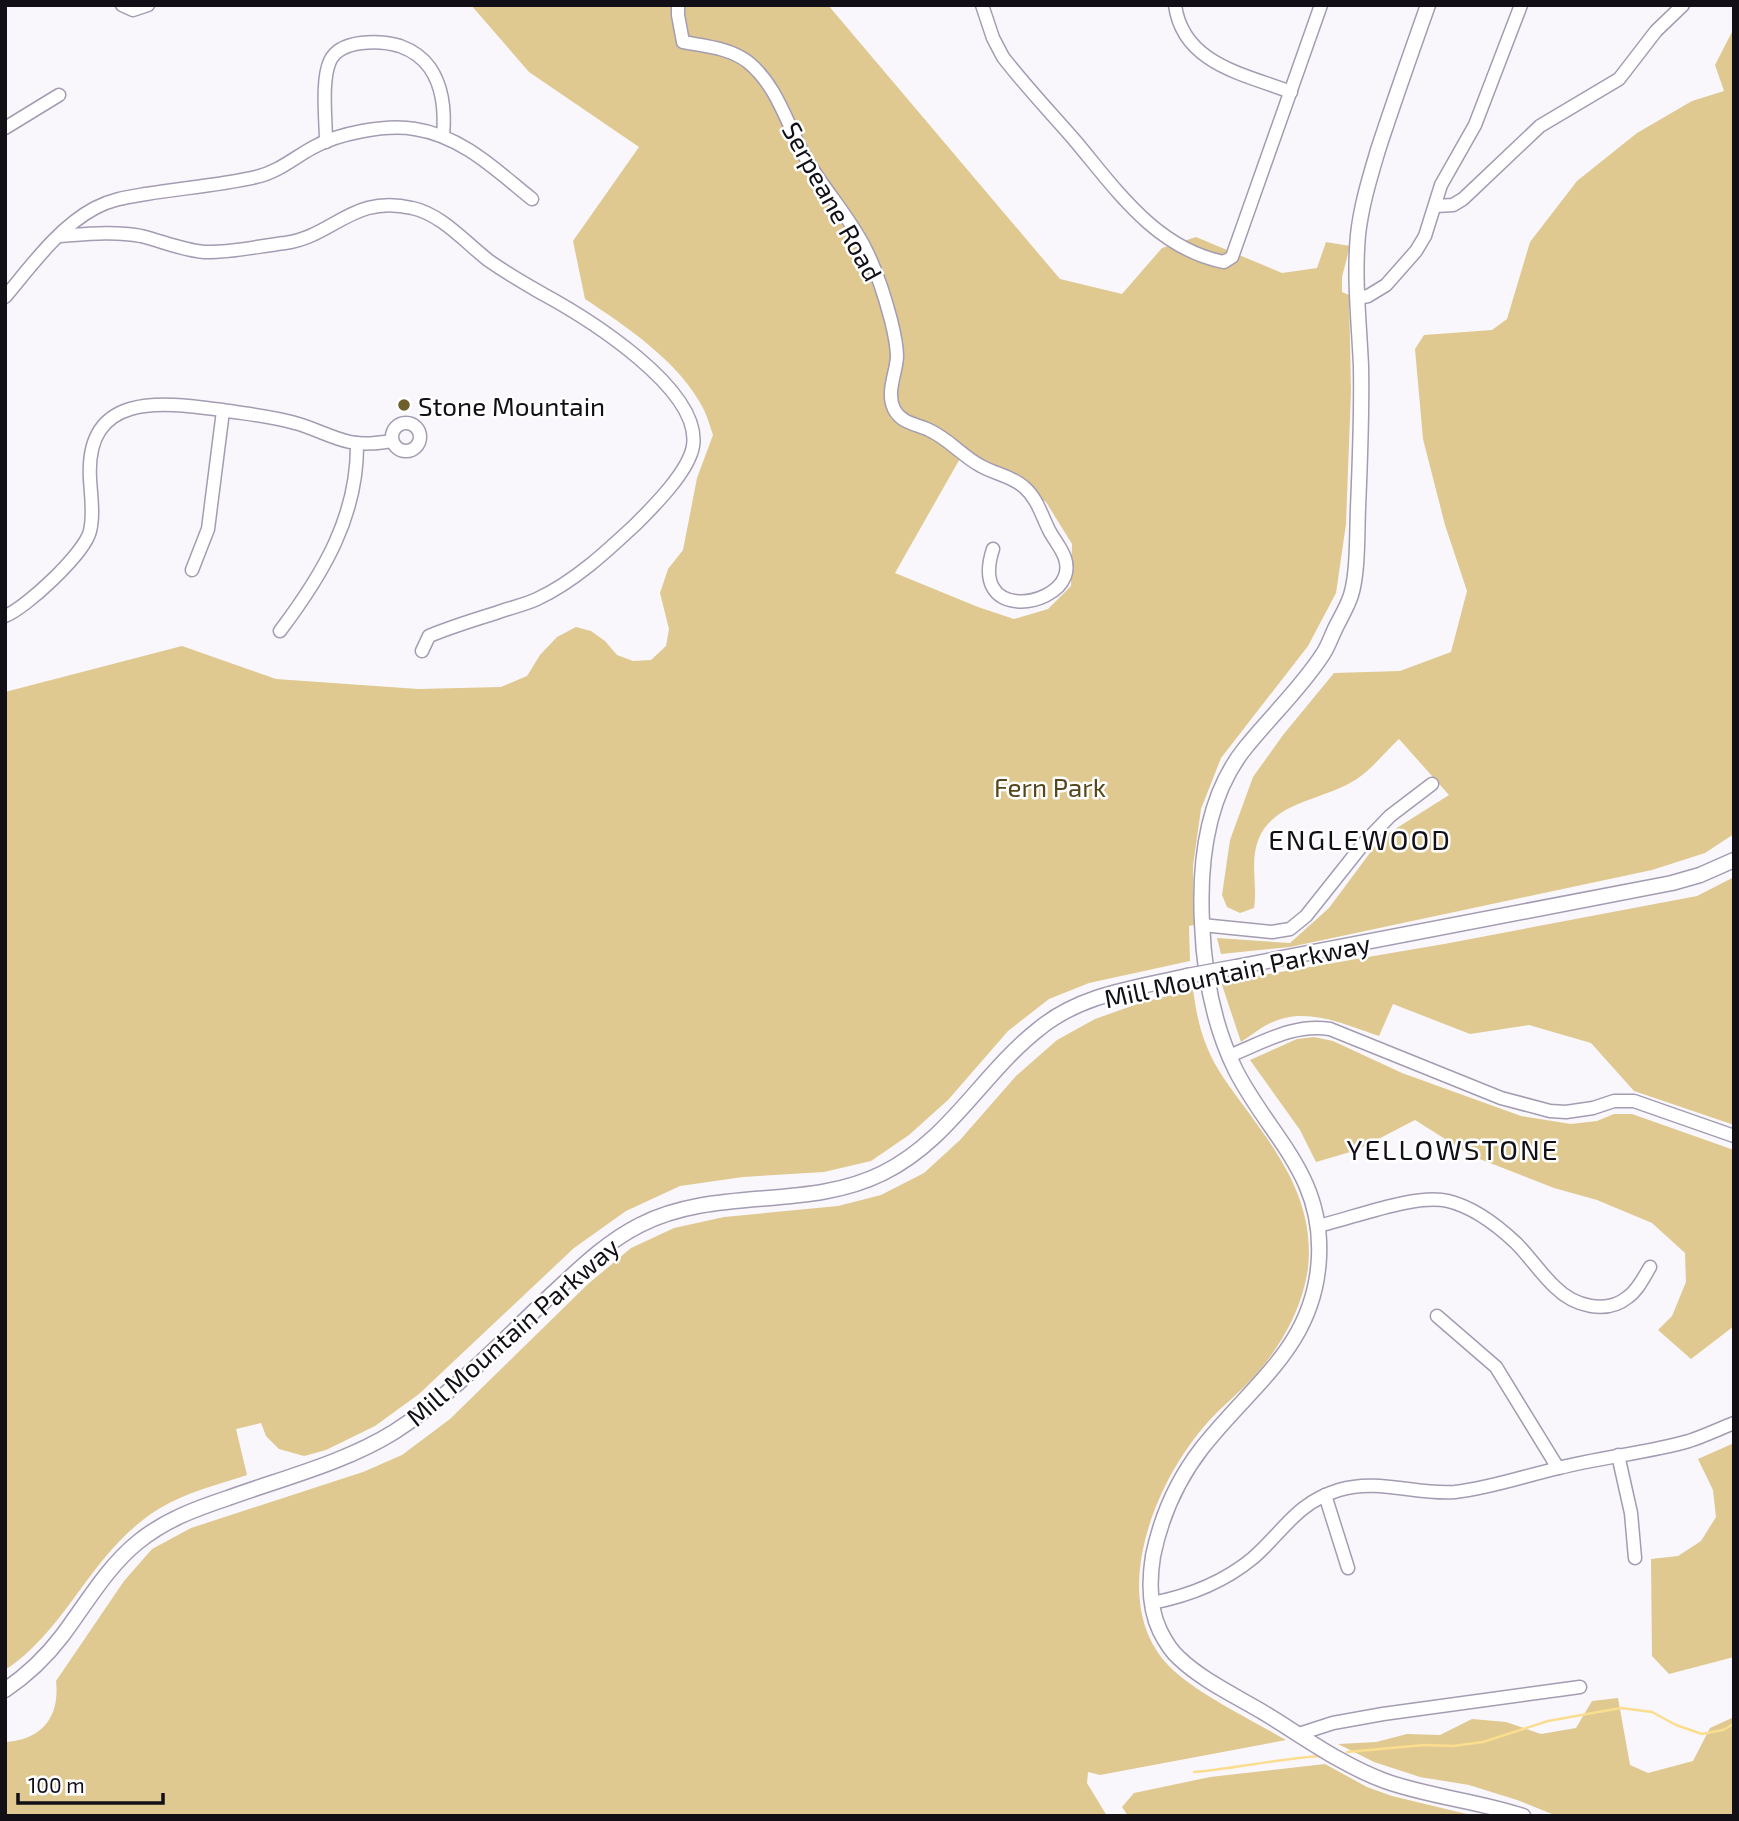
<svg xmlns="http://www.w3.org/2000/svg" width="1739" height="1821" font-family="'Exo 2',sans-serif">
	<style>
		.green { fill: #dfc990; fill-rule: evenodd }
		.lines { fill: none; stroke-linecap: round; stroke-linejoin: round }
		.stream { stroke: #fadd8f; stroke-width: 2.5 }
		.minor-casing { stroke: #a49cb2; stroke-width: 15 }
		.tertiary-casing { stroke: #a49cb2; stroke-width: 17 }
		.minor { stroke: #fff; stroke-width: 12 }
		.tertiary { stroke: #fff; stroke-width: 14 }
		.tertiary-bridge-casing { stroke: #a49cb2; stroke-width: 17; stroke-linecap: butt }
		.tertiary-bridge { stroke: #fff; stroke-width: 14 }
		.poi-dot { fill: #6f5d2b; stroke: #fff; stroke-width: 2.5 }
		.labels { text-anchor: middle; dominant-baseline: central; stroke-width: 5; stroke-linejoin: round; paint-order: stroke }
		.street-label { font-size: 26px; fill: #120f16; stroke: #fff }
		.poi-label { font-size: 26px; fill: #120f16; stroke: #fff; text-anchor: start }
		.park-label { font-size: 26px; fill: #55461b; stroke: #fff }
		.neighbourhood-label { font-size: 28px; letter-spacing: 2px; fill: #120f16; stroke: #fff }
	</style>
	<rect width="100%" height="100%" fill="#f9f7fc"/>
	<g class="green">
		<path d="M471,5h357l232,274 62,15 40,-46 34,-11 86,36 35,-5 9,-26 24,4 -8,31v15l7,3 2,96 -5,133 -10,69 -28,53 -87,112 -20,51 -8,57 1,59 -5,1 1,35 -101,22 -40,16 -41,32 -60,69 -39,35 -38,26 -47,11 -81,5 -63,9 -54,25 -52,37 -155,146 -44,32 -49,24 -22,6 -25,-7 -13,-13 -5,-13 -25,6 11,46c-40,13 -76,21 -108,48 -52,42 -78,111 -134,147v-978l177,-46 94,33 142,10 83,-2 26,-11 13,-21 17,-18 19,-10 15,4 14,10 12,14 16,6 18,-1 15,-14 3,-17 -9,-36 8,-24 15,-19 14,-72 16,-43c-3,-8 -5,-17 -9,-25 -23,-47 -77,-83 -119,-111l-12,-58 66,-94 -110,-75zM966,448l80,54 26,42 -1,42 -23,23 -34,10 -36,-12 -83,-34z"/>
		<path d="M1734,28v806l-29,19 -53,17 -362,77 -69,7 -4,-16 73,5 39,-35 52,-70 68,-43 -50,-56c-15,14 -31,35 -49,44 -30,17 -76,20 -91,55 -10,24 -1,47 -5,70l-14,5 -13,-6 -5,-12 8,-55 23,-63 30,-42 51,-62 66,-2 51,-19 16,-61 -22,-66 -22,-86 -8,-90 9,-14 68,-5 15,-11 23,-77 47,-61 60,-48 55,-32 32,-10 -9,-26z"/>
		<path d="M1734,877v248l-100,-34 -43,-48 -62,-18 -59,9 -77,-30 -14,32c-30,-10 -69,-28 -101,-16 -13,4 -26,15 -37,22l-20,-60 223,-38 253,-48z"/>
		<path d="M1193,990c3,20 6,38 14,57 8,21 23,40 36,58 37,50 72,98 65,163 -5,38 -25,75 -50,104 -17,20 -39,36 -56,57 -49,58 -95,173 -33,237 26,27 83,54 117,74l-186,35 -12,-3 -1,11 20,33h-1102v-74c37,-2 55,-25 51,-61l68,-100 28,-32 39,-21 172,-56 39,-17 48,-36 138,-135 43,-36 43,-20 50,-11 114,-11 43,-11 43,-22 36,-33 56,-64 41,-36 38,-21 48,-17z"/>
		<polygon points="1314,1037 1333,1041 1402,1073 1521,1116 1571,1124 1597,1121 1614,1114 1632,1114 1734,1150 1734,1326 1691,1359 1658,1330 1672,1316 1686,1282 1685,1253 1652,1223 1597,1200 1554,1188 1472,1156 1415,1120 1357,1150 1316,1162 1300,1130 1250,1060 1297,1039"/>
		<polygon points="1734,1443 1734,1657 1669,1674 1652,1656 1651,1559 1678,1556 1701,1541 1716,1517 1713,1490 1698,1459"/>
		<polygon points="1618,1698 1630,1765 1648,1773 1693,1761 1710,1728 1734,1717 1734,1816 1557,1816 1517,1800 1469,1785 1420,1777 1374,1762 1338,1744 1376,1742 1407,1734 1440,1735 1472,1719 1506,1722 1541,1734 1576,1728 1592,1701"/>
		<polygon points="1325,1764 1367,1787 1392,1796 1475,1816 1128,1816 1122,1807 1134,1793 1210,1777"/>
	</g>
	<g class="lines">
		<g class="stream">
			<polyline points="1347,1752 1424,1745 1453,1746 1483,1742 1548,1721 1621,1708 1652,1712 1676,1725 1702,1734 1723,1730 1734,1724"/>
			<path d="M1194,1772c43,-4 84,-13 127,-16"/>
		</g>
		<g class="minor-casing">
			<g id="minor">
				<polyline points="122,5 133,10 148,5"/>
				<path d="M678,5v10l5,27c22,4 47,6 65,20 31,25 40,67 60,100 18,30 43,57 58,88 11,22 19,47 25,70 3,12 6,25 6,37 -1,17 -11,35 -3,52 7,14 22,15 35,21 20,9 33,26 52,36 14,8 31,10 43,21 14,12 18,30 26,45 8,14 21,27 15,44 -12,33 -95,43 -72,-27"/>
				<path d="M982,5l11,33 10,19c23,30 49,57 74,86 40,48 80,106 147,119l8,-5 89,-252"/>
				<path d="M1175,5c8,59 69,69 116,87"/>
				<polyline points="5,128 59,95"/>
				<path d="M326,142c0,-22 -5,-61 4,-81 10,-22 50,-21 70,-15 11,4 23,12 30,22 13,19 15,46 13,68"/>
				<polyline points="1436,206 1453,205 1463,199 1540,126 1619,79 1656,31 1683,5"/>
				<path d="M59,236c28,-2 55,-5 82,0 21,5 41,14 63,16 26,1 55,-6 81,-9 49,-7 68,-49 127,-35 29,6 53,34 76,52 18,13 36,23 55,34 44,24 159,95 150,152 -4,25 -39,60 -57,78 -30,28 -62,58 -99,75 -13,6 -28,9 -41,14 -23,7 -45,14 -67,23l-7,15"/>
				<path d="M5,297c26,-31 54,-70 90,-89 17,-9 33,-11 51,-14 37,-6 74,-9 110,-17 22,-5 38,-19 56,-29 26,-15 75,-24 103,-19 47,7 82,42 117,70"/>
				<polyline points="1357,298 1368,296 1386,285 1416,251 1425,236 1441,185 1475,125 1521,5"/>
				<circle cx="406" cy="437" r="14"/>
				<polyline points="192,570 208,529 223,411"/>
				<path d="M5,616c21,-8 80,-63 85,-85 4,-16 1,-35 0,-52 -5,-88 72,-77 132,-69 24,4 49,6 73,13 19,5 36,15 55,19 14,3 28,1 42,-1"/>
				<path d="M280,631c43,-57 78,-115 77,-188"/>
				<polyline points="1202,925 1272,932 1290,929 1306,916 1364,843 1390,816 1432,784"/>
				<path d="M1229,1056c33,-13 64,-33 101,-27l171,69 49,13 16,1 27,-4 21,-7h20l100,35"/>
				<path d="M1318,1226c35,-8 98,-33 130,-25 25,6 50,25 68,42 14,14 25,31 39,44 19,19 51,28 73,10 10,-7 16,-20 22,-30"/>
				<polyline points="1437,1316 1496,1367 1558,1468"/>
				<polyline points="1618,1455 1631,1513 1635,1558"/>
				<polyline points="1325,1495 1348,1568"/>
				<path d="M1152,1603c36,-7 72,-21 101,-45 31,-27 43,-55 86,-68 39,-12 77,5 116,2 36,-4 69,-16 104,-24 43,-11 88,-15 130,-27 15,-5 30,-12 45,-18"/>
				<polyline points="1299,1734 1333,1723 1383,1714 1580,1687"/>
			</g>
		</g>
		<g class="tertiary-casing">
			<g id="tertiary">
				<path d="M1428,5c-17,48 -34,96 -50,145 -8,27 -17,56 -20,85 -4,43 1,87 3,131 1,47 -1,95 -3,142 -1,25 0,65 -7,87 -3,10 -9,20 -14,30 -5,9 -8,20 -14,29 -22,34 -52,62 -77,93 -40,49 -47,115 -44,176 2,51 11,102 34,148 34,66 87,103 83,186 -4,89 -67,127 -117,191 -24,31 -41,69 -49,108 -4,25 -4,52 7,75 5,10 11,20 19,27 23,22 55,37 82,53 40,24 80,54 124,70 45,16 93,20 138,35"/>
				<polyline points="1236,967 1672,883 1700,875 1734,860"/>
				<path d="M5,1690c22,-15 41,-33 57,-54 24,-32 45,-69 76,-94 27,-22 57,-33 90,-44 55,-20 116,-35 166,-66 58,-37 106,-89 156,-136 28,-26 56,-54 90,-71 76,-39 167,-14 243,-52 67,-33 100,-101 157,-145 42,-34 96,-40 147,-52"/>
			</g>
		</g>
		<use href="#minor" class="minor"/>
		<use href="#tertiary" class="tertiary"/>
		<g class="tertiary-bridge-casing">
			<polyline id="tertiary-bridge" points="1187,976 1236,967"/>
		</g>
		<use href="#tertiary-bridge" class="tertiary-bridge"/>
	</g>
	<circle class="poi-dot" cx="404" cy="405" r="7"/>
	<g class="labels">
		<g class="street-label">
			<text transform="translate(833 201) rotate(61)">Serpeane Road</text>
			<text transform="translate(1237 970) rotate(-12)">Mill Mountain Parkway</text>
			<text transform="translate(512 1331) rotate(-41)">Mill Mountain Parkway</text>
		</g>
		<g class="poi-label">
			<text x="418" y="405">Stone Mountain</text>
		</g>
		<g class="park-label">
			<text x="1050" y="786">Fern Park</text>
		</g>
		<g class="neighbourhood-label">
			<text x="1360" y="839">ENGLEWOOD</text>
			<text x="1453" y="1149">YELLOWSTONE</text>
		</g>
	</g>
	<rect width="1739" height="1821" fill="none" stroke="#120f16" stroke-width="14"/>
	<path d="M18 1793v10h145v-10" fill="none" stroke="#120f16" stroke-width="3.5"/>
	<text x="28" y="1793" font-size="21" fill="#120f16" stroke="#ffffff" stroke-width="5" paint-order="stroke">100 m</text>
</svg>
